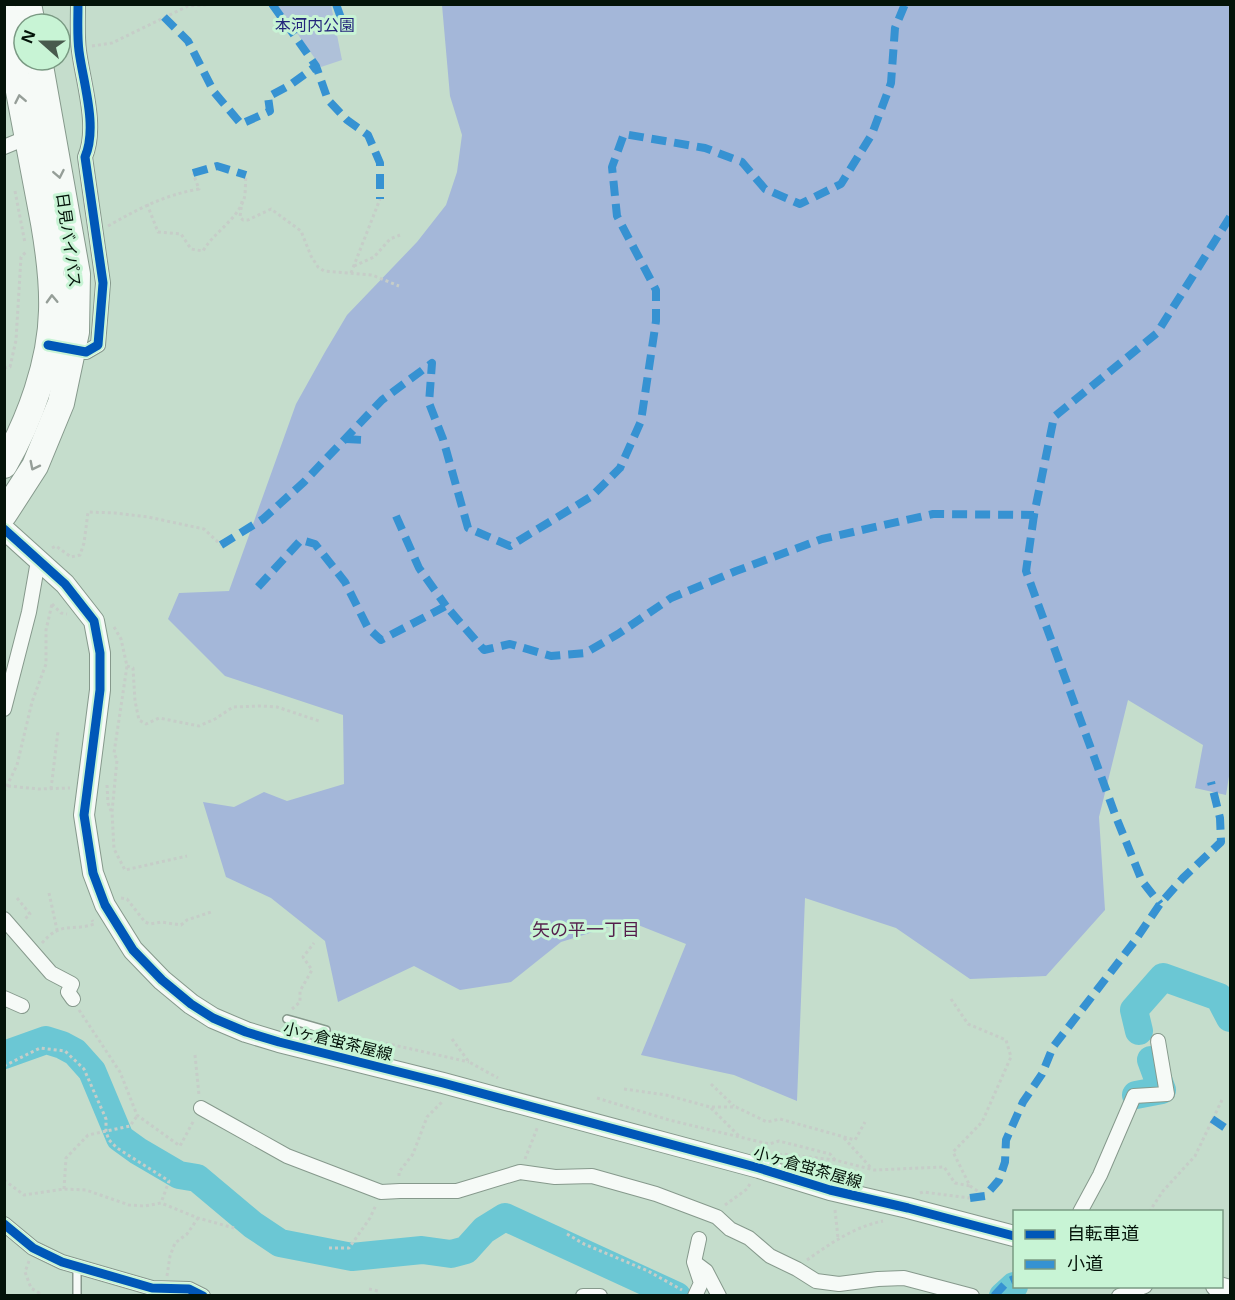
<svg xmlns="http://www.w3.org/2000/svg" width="1235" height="1300" font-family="'Noto Sans','Noto Sans JP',sans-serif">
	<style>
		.green { fill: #afc1d9 }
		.forest { fill: #a4b7d9 }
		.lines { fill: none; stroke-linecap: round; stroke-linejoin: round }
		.river { stroke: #6bc7d4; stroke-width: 28 }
		.lane-casing { stroke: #86998c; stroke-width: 10 }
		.street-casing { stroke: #86998c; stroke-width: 16 }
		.secondary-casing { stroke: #86998c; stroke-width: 22 }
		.highway-casing { stroke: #86998c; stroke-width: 28 }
		.path { stroke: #c6cdc8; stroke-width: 3; stroke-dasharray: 3 3; stroke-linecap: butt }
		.lane { stroke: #f6faf7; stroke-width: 7 }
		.street { stroke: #f6faf7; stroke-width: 14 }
		.secondary { stroke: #f6faf7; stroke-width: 20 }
		.highway { stroke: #f6faf7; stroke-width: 26 }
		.quiet { stroke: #3692d2; stroke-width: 8; stroke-dasharray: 15 8; stroke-linecap: butt }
		.cycleway-casing { stroke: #c8f4d5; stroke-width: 13 }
		.cycleway { stroke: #0057b8; stroke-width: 9 }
		.oneway { stroke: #959e98 }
		.labels { text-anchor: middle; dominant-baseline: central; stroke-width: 6; stroke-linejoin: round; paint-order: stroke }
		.park-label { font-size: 16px; fill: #23257b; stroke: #c8f4d5 }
		.street-label { font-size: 16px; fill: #041309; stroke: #c8f4d5 }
		.neighbourhood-label { font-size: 18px; fill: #551f4c; stroke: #c8f4d5 }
	</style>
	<rect width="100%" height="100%" fill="#c5ddcc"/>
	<polygon class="green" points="277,5 331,5 342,60 321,67"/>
	<polygon class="forest" points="442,5 1230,5 1230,770 1226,795 1195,788 1203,745 1128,700 1099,817 1105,910 1046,976 970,979 896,928 805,898 797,1101 734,1075 641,1055 686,944 628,921 561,942 511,982 460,990 414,966 338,1002 325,941 271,898 226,877 203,802 234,807 264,792 287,801 344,784 343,715 225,676 168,619 179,593 229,591 296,404 325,352 347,315 417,242 446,205 457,172 462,135 450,96"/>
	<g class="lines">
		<g class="river">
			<polyline points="1139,1031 1134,1010 1163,977 1219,997 1230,1018"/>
			<polyline points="4,1055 46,1040 62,1045 75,1052 92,1071 120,1138 138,1151 179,1175 197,1178 253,1225 280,1243 352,1257 422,1250 451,1254 466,1250 484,1230 505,1217 677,1296"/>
			<polyline points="1136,1095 1162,1090 1151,1060"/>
			<polyline points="1003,1296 1014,1286"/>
		</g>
		<g class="lane-casing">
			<g id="lane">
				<polyline points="287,1019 326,1030"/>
				<polyline points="77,1296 77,1267"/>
			</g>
		</g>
		<g class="street-casing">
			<g id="street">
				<polyline points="4,147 28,137"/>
				<path d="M68,349l18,3 12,-7 5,-62 -18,-126c13,-30 -2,-75 -6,-106 -2,-15 -1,-31 -1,-47"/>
				<polyline points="4,709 29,612 38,561"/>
				<polyline points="4,919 51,973 72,984 68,992 73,999"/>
				<polyline points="4,998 22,1006"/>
				<polyline points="201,1108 287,1156 381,1192 400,1191 457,1191 520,1172 555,1177 592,1176 656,1194 717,1217 730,1229 749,1238 770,1256 797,1269 816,1281 839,1284 878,1279 904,1278 972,1296"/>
				<polyline points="1080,1212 1100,1175 1134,1096 1167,1094 1158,1041"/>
				<polyline points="4,1224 33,1248 62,1262 152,1288 189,1289 203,1296"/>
				<polyline points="698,1265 706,1271 719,1296"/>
				<polyline points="583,1296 600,1296"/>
				<polyline points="695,1296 701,1283 694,1262 699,1239"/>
				<polyline points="1119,1296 1145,1286"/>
			</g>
		</g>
		<g class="secondary-casing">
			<g id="secondary">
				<polyline points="4,529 65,584 94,621 100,653 100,690 84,815 93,873 105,905 133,950 162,980 191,1004 213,1018 246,1032 279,1042 443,1083 759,1168 830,1190 908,1208 1014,1236"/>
				<polyline points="1216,1286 1230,1290"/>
			</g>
		</g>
		<g class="highway-casing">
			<g id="highway">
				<polyline points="28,4 32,24"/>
				<path d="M4,12l40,211c5,29 9,58 8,88 -1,51 -22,109 -48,154"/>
				<polyline points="4,514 35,466 61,403 76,332 77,274 39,60"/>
			</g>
		</g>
		<g class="path">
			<polyline points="92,46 112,43 188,6 217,4"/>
			<polyline points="15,191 25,243"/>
			<polyline points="242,201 240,217 243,220 248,220 271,209 301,231 311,256 318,267 324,271 372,275 399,286"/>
			<path d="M147,204l11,28 23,2 10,15 12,2c11,-19 33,-30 41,-52 2,-7 1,-17 2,-24"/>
			<path d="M108,226c30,-17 56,-31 91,-37l-6,-16"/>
			<polyline points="354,266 374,257 390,239 400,235"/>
			<polyline points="351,273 380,199"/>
			<polyline points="4,368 10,367 16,340 21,257 26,252"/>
			<polyline points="52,548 56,546 71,557 80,555 84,543 88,512 115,513 148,517 204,529 221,545"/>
			<polyline points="52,604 61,613 67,614"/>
			<polyline points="114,627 121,639 127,666 114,753 117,760 112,812 114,849 125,870 187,856"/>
			<polyline points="127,666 133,668 135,701 139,720 146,724 159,718 199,726 215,719 233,707 261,706 277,707 319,721"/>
			<polyline points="107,785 108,803 111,811"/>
			<polyline points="8,786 39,789 70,788"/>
			<polyline points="51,789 58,731"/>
			<polyline points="4,792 17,765 32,702 46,664 46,630 52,604"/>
			<polyline points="49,893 57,930"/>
			<polyline points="17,898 30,914 24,920"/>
			<polyline points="121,898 127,899 145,922 150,924 161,922 181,925 187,920 211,912"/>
			<path d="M42,943c20,-23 30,-11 52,-19l-2,-4"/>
			<polyline points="951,999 968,1024 1006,1040 1011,1057 982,1122 953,1152 970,1186 985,1196"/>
			<polyline points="292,1009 300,1002 300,991 312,970 303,957 314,943"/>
			<polyline points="79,1010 120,1072 137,1115 180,1146 194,1120"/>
			<polyline points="452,1039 469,1062 498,1078"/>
			<polyline points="380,1042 469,1062"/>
			<polyline points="195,1055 199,1095"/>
			<polyline points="4,1066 40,1048 65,1051 84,1069 106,1119 106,1132 109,1140 117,1148 169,1181 161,1203"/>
			<polyline points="711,1084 734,1106"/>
			<polyline points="624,1089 666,1095 710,1107 736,1107 767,1122 780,1119 855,1140 865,1122"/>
			<polyline points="597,1098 669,1120 769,1144 779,1141 830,1154 835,1160"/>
			<polyline points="711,1108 740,1137"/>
			<polyline points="844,1138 872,1169"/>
			<polyline points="779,1155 782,1154 835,1160 874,1170 944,1167 955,1183 970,1186"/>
			<polyline points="525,1159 538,1126"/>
			<polyline points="399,1176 399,1172 413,1154 427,1117 443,1101"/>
			<polyline points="4,1180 24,1195 64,1189 86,1190 129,1205 145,1206 161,1203 198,1218 234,1228"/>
			<polyline points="64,1189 66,1158 88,1135 130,1126 137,1116"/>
			<polyline points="920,1193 923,1192 970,1198"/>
			<polyline points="725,1205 747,1189 751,1182"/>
			<polyline points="835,1210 838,1238"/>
			<polyline points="1149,1212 1163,1191 1195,1156 1222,1100"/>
			<polyline points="567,1234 584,1244 648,1271 682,1290"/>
			<polyline points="329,1248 349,1248 370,1218 376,1205"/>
			<path d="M807,1260c24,-17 47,-33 76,-39"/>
			<polyline points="29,1261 25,1272 31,1288 39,1293 39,1296"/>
			<polyline points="167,1276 170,1256 175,1243 187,1234 198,1218"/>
			<polyline points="369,1289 378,1291 378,1296"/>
		</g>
		<use href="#lane" class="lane"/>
		<use href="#street" class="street"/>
		<use href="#secondary" class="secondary"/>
		<use href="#highway" class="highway"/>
		<g class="quiet">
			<polyline points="272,4 316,66 328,100 347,120 368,135 380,163 380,199"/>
			<polyline points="336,4 342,21"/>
			<polyline points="164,17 188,41 214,92 241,124 270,111 268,97 290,85 316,66"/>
			<polyline points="193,173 217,166 246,175"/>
			<polyline points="346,439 363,440"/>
			<polyline points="1034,515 1026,571 1116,817 1142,881 1160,904"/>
			<polyline points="396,516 419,568 446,606"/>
			<polyline points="221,545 263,519 304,482 382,400 432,363 429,403 443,439 468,528 510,546 592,496 620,468 641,421 656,321 656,290 617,216 612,167 624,134 705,148 742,162 765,189 800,204 841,184 872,134 891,83 895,28 905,4"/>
			<polyline points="258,587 301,540 315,544 345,582 368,628 381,640 446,606 484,650 510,644 551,656 585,653 618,634 671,598 736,571 822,539 933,514 1034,515 1054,417 1157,333 1230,217"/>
			<polyline points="1212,1119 1230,1131"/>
			<polyline points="970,1198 985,1196 999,1180 1005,1162 1006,1140 1023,1102 1042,1074 1053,1047 1134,942 1160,904 1183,878 1221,842 1220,818 1211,782"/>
			<polyline points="994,1296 1007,1282 1014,1279"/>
		</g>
		<g class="cycleway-casing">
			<g id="cycleway">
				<path d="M48,345l38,7 12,-7 5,-62 -18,-126c13,-30 -2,-75 -6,-106 -2,-15 -1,-31 -1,-47"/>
				<polyline points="4,529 65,584 94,621 100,653 100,690 84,815 93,873 105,905 133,950 162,980 191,1004 213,1018 246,1032 279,1042 443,1083 759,1168 830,1190 908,1208 1014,1236"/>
				<polyline points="4,1224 33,1248 62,1262 152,1288 189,1289 203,1296"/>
			</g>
		</g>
		<use href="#cycleway" class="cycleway"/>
	</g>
	<defs><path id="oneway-chevron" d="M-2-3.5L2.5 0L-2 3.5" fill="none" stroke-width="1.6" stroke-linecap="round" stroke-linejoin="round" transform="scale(1.5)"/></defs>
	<g class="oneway">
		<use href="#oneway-chevron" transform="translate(20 99) rotate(-101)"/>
		<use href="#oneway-chevron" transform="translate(59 174) rotate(79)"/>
		<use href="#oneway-chevron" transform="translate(52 299) rotate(-92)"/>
		<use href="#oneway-chevron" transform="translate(34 466) rotate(117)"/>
	</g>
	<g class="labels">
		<g class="park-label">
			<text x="315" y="25">本河内公園</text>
		</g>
		<g class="street-label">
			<text transform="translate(69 240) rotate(82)">日見バイパス</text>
			<text transform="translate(338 1041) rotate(14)">小ヶ倉蛍茶屋線</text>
			<text transform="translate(808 1167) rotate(16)">小ヶ倉蛍茶屋線</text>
		</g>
		<g class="neighbourhood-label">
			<text x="586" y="929">矢の平一丁目</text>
		</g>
	</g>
	<rect width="1235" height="1300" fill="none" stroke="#041309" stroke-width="12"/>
	<rect x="1013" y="1210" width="210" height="78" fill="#c8f4d5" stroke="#7a9a83" stroke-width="1.5"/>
	<rect x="1025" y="1230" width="30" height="9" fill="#0057b8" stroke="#7a9a83" stroke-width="1.5"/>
	<text x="1067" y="1240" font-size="18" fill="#041309">自転車道</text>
	<rect x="1025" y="1260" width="30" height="9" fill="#3692d2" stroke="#7a9a83" stroke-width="1.5"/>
	<text x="1067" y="1270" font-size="18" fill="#041309">小道</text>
	<g transform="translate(42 42) rotate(291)"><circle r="28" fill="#c8f4d5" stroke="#7a9a83" stroke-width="1.5"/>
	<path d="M0-4.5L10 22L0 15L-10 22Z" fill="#485a4d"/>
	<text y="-9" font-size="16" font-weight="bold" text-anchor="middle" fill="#041309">N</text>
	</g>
</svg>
